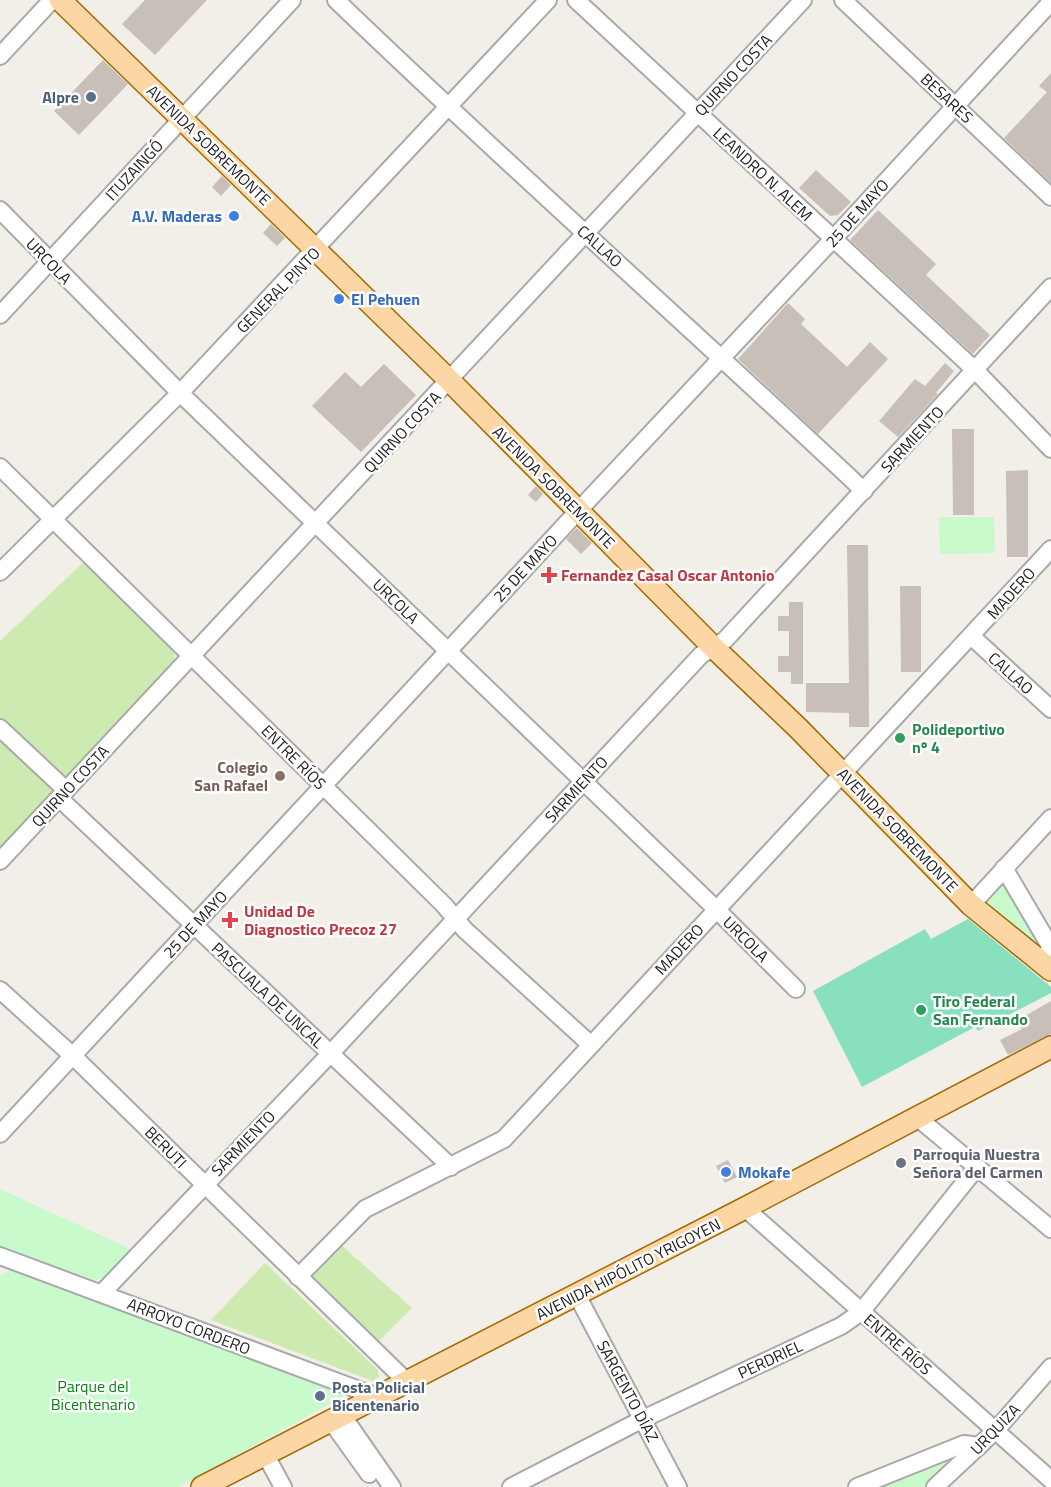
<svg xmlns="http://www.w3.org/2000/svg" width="1051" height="1487" font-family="'Titillium Web',sans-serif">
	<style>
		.grass { fill: #cdebb0 }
		.park { fill: #c8facc }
		.pitch { fill: #88e0be }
		.building { fill: #c7bfb8 }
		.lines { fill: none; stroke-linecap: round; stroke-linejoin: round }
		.minor-casing { stroke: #a9a9a9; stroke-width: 20 }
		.major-casing { stroke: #a06b00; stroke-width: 24 }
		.minor { stroke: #fff; stroke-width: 16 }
		.major { stroke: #fcd6a4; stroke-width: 21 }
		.service-dot { fill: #5c6f8a; stroke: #fff; stroke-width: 2 }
		.shop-dot { fill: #3f7fe0; stroke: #fff; stroke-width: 2 }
		.health-dot { fill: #e0444e; stroke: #fff; stroke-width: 2 }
		.leisure-dot { fill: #2e9e5b; stroke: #fff; stroke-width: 2 }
		.education-dot { fill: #8d6e63; stroke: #fff; stroke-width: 2 }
		.worship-dot { fill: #6b7280; stroke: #fff; stroke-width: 2 }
		.labels { text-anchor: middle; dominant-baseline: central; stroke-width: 5; stroke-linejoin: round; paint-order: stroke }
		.street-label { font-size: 16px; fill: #222; stroke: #fff }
		.service-label { font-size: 16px; font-weight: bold; fill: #4e5e75; stroke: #fff; text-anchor: end }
		.shop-label { font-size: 16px; font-weight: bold; fill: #366cbe; stroke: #fff; text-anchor: start }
		.health-label { font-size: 16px; font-weight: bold; fill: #be3a42; stroke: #fff; text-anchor: start }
		.leisure-label { font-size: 16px; font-weight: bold; fill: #27864d; stroke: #fff; text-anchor: start }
		.education-label { font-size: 16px; font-weight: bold; fill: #785e54; stroke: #fff; text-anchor: end }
		.worship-label { font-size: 16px; font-weight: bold; fill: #5b616d; stroke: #fff; text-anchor: start }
		.park-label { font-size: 16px; fill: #0c8416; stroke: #fff }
	</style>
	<rect width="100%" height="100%" fill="#f2efe9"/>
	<g class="grass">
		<polygon points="86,560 171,648 175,657 173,668 74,772 66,775 57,772 0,718 0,641"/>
		<polygon points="0,737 47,782 53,794 0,854"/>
		<polygon points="340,1244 412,1308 379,1341 313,1278 314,1271"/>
		<polygon points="265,1263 378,1370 379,1377 373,1381 211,1320"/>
	</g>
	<g class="park">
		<polygon points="939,517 994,517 995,553 940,554"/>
		<polygon points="1004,880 1035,938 1030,940 983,902"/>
		<polygon points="0,1189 133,1250 109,1275 96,1280 0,1248"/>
		<polygon points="15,1269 345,1392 346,1395 178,1487 0,1487 0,1275"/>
		<polygon points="959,1456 924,1487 884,1487"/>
	</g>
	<polygon class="pitch" points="968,919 1051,987 1051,993 978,1031 975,1027 862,1087 813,991 925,929 931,939"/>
	<g class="building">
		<polygon points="145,0 207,0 155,55 122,24"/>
		<polygon points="103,60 128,84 79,135 54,111"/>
		<polygon points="1051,73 1051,183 1004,138 1047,92 1039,86"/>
		<polygon points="816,170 851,202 838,215 830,216 799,188"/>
		<polygon points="222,176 231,185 221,196 212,187"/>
		<polygon points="878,210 936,264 926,275 990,335 973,354 850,240"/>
		<polygon points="271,224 285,238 277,246 263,233"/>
		<polygon points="788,303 805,319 801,324 847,367 870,342 888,359 818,434 738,359"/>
		<polygon points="945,363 954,371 936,393 938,394 898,437 879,421 915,379 925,386"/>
		<polygon points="384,364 416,395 361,452 312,406 345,372 361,387"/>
		<polygon points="952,429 974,429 974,515 953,515"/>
		<polygon points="1028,470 1028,557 1007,557 1006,471"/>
		<polygon points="536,486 543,494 536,502 528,495"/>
		<polygon points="577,528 592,543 581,554 566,539"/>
		<polygon points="847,545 868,545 869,727 849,727 849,713 806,712 806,683 849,683"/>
		<polygon points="900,586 921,586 921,672 901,672"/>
		<polygon points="789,602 803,602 803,684 791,684 791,672 778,672 778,656 789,656 789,631 778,631 778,616 789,616"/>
		<polygon points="1051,1001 1051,1034 1008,1055 1000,1040 1022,1029 1018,1020"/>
		<polygon points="728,1160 737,1177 725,1183 716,1166"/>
	</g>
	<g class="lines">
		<g class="minor-casing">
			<g id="minor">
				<path d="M336,0c173,167 353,326 528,491"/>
				<polyline points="576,0 975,370 1051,449"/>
				<polyline points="843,0 1051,197"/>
				<polyline points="0,56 52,0"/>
				<polyline points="0,210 180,393 716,909 796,989"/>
				<polyline points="0,315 292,0"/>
				<polyline points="0,467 444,905 465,930 590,1044"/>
				<polyline points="0,572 180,393 548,0"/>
				<polyline points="971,636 1051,709"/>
				<polyline points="0,728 66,790"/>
				<polyline points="59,798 451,1167"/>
				<polyline points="0,861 803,0"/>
				<polyline points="1004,868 1050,946 1045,965"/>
				<polyline points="971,905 1051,818"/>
				<polyline points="0,990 73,1056 407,1382"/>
				<polyline points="918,1118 1051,1229"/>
				<polyline points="0,1134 578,511 833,239 1051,2"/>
				<polyline points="745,1208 1051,1480"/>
				<polyline points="0,1256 378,1397"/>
				<polyline points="298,1277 365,1209 504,1139 1051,549"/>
				<polyline points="102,1293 330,1054 701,655 725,640 1051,287"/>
				<polyline points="577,1295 678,1487"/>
				<polyline points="342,1415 392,1487"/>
				<polyline points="331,1421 369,1474"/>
				<polyline points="265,1454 283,1487"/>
				<polyline points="511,1487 643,1419 841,1326 861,1312 977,1167"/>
				<polyline points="857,1487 964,1444 979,1446"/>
				<polyline points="935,1487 996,1430 1051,1367"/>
			</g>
		</g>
		<g class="major-casing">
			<g id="major">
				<polyline points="60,0 450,381 712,646 798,728 971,905 1051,970"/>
				<polyline points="202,1487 745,1208 1051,1047"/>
			</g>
		</g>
		<use href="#minor" class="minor"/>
		<use href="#major" class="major"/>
	</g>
	<g class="service-dot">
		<circle cx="91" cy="97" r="6"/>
		<circle cx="320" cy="1396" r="6"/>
	</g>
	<g class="shop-dot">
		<circle cx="234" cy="216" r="6"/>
		<circle cx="339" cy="299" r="6"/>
		<circle cx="726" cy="1172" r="6"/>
	</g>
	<g class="health-dot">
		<path d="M546 566h6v6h6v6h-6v6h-6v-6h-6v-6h6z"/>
		<path d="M227 911h6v6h6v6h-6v6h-6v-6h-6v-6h6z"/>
	</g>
	<g class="leisure-dot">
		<circle cx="900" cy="738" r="6"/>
		<circle cx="921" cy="1010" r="6"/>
	</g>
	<circle class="education-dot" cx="280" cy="776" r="6"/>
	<circle class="worship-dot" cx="901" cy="1163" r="6"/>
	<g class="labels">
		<g class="street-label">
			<text transform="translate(733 75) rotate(-47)">QUIRNO COSTA</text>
			<text transform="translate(947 98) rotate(43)">BESARES</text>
			<text transform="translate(209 145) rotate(44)">AVENIDA SOBREMONTE</text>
			<text transform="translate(134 170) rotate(-47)">ITUZAINGÓ</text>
			<text transform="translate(763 174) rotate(43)">LEANDRO N. ALEM</text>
			<text transform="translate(857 213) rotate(-48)">25 DE MAYO</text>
			<text transform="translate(600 246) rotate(42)">CALLAO</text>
			<text transform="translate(49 261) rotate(46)">URCOLA</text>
			<text transform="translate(278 290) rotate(-46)">GENERAL PINTO</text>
			<text transform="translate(402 432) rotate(-47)">QUIRNO COSTA</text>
			<text transform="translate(912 439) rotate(-47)">SARMIENTO</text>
			<text transform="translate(554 487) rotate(45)">AVENIDA SOBREMONTE</text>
			<text transform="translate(525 568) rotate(-47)">25 DE MAYO</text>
			<text transform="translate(1011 593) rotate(-48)">MADERO</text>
			<text transform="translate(396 601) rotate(44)">URCOLA</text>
			<text transform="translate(1011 673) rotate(42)">CALLAO</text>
			<text transform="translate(294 757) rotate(45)">ENTRE RÍOS</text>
			<text transform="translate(70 786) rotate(-47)">QUIRNO COSTA</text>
			<text transform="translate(576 789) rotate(-47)">SARMIENTO</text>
			<text transform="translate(898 830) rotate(46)">AVENIDA SOBREMONTE</text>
			<text transform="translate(195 924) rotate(-47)">25 DE MAYO</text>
			<text transform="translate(746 939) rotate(45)">URCOLA</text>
			<text transform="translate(679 949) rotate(-47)">MADERO</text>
			<text transform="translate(268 995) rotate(43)">PASCUALA DE UNCAL</text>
			<text transform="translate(243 1143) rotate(-46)">SARMIENTO</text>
			<text transform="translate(166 1147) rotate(45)">BERUTI</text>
			<text transform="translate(628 1269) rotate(-27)">AVENIDA HIPÓLITO YRIGOYEN</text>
			<text transform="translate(189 1326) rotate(21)">ARROYO CORDERO</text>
			<text transform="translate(898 1344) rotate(41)">ENTRE RÍOS</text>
			<text transform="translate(770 1359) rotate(-25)">PERDRIEL</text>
			<text transform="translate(628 1391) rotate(62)">SARGENTO DÍAZ</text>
			<text transform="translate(995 1429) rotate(-46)">URQUIZA</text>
		</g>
		<g class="service-label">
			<text x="79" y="97">Alpre</text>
			<text x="332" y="1387" text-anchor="start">Posta Policial<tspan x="332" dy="18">Bicentenario</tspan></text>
		</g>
		<g class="shop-label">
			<text x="222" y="216" text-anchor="end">A.V. Maderas</text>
			<text x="351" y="299">El Pehuen</text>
			<text x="738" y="1172">Mokafe</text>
		</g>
		<g class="health-label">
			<text x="561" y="575">Fernandez Casal Oscar Antonio</text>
			<text x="244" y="911">Unidad De<tspan x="244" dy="18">Diagnostico Precoz 27</tspan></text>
		</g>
		<g class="leisure-label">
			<text x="912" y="729">Polideportivo<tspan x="912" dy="18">nº 4</tspan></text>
			<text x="933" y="1001">Tiro Federal<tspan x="933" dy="18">San Fernando</tspan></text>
		</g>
		<g class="education-label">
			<text x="268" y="767">Colegio<tspan x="268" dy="18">San Rafael</tspan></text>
		</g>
		<g class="worship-label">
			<text x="913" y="1154">Parroquia Nuestra<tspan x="913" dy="18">Señora del Carmen</tspan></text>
		</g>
		<g class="park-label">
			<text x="93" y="1386">Parque del<tspan x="93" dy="18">Bicentenario</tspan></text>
		</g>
	</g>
</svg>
